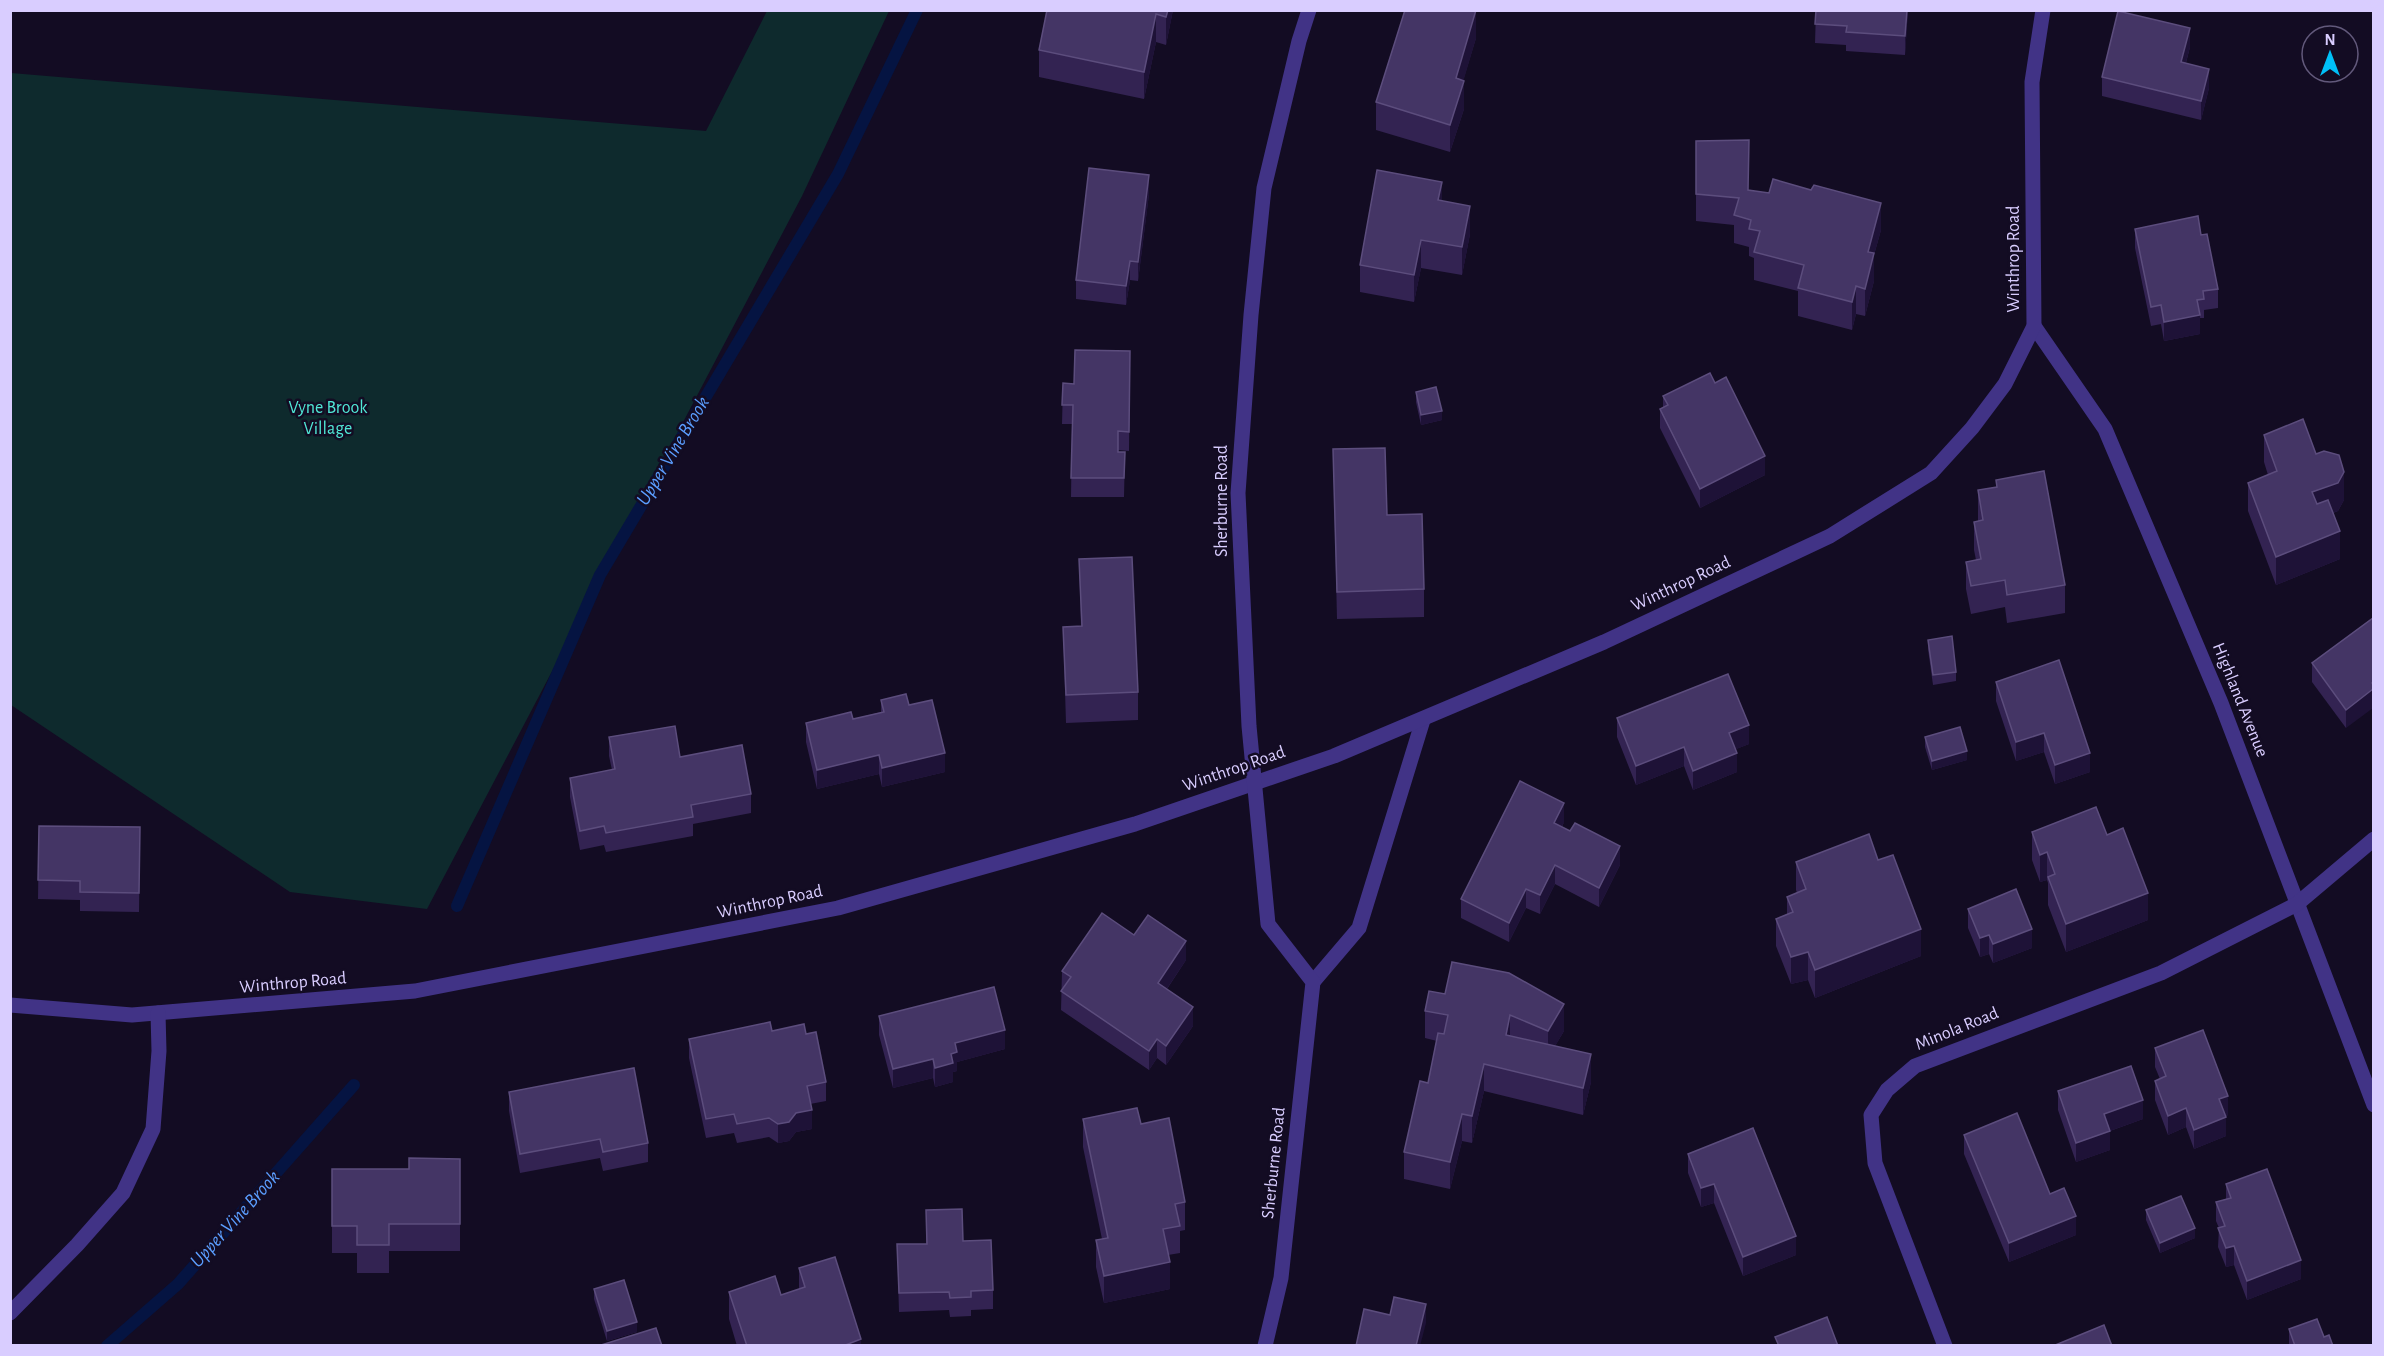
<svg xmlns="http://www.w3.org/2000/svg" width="2384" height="1356" font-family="'Alegreya Sans',sans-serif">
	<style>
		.green { fill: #0e2a2d }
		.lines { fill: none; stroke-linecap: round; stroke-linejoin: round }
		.stream { stroke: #051442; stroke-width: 12 }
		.street { stroke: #413386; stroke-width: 15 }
		.wall { fill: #332352 }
		.shaded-wall { fill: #1e1237 }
		.building { fill: #443565; stroke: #5c4d7d; stroke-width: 1.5 }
		.labels { text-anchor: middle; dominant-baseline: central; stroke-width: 5; stroke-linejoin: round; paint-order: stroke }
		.street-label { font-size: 18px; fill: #d9cdff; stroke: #130c23 }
		.park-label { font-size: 18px; fill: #50e8d6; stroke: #130c23 }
		.water-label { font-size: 20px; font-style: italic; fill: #5b9eff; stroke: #130c23 }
	</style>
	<rect width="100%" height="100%" fill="#130c23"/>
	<polygon class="green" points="767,11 889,11 802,196 427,909 290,892 11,705 11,73 706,131"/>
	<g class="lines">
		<g class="stream">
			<polyline points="457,906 600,575 838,174 917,10"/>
			<polyline points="107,1346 178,1284 354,1085"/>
		</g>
		<g class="street">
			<polyline points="2034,326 2105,429 2221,703 2374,1105"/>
			<polyline points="1313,982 1359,928 1423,720"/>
			<polyline points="10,1005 132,1015 415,991 838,908 1135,824 1334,756 1604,642 1830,536 1931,473 1972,428 2005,384 2034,326 2032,82 2043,10"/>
			<polyline points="10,1313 77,1245 123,1193 153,1129 159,1051 158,1013"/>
			<polyline points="1265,1346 1281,1278 1313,982 1268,924 1249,726 1238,493 1251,315 1264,188 1299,41 1309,10"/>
			<polyline points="1945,1346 1875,1163 1871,1115 1887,1090 1915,1066 2161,973 2297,904 2374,839"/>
		</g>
	</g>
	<g class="wall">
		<polygon points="1047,10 1173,10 1166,45 1156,42 1144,99 1039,77 1039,50"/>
		<polygon points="1816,10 1908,10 1905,55 1846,51 1846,45 1815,43"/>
		<polygon points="1476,38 1463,81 1464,109 1450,152 1376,130 1376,102"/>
		<polygon points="2190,47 2186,63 2209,88 2201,120 2102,96 2102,77"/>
		<polygon points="1696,141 1749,190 1881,230 1874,255 1874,281 1865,316 1856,314 1852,330 1798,316 1798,291 1754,280 1754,258 1749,256 1749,247 1734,243 1734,225 1696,221"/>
		<polygon points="1149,194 1138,281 1130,280 1126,305 1076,299 1076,280"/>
		<polygon points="1442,201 1470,234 1462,275 1421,268 1414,302 1360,292 1360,265"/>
		<polygon points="2135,229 2201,235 2218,289 2218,308 2204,310 2204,318 2200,318 2200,334 2164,341 2161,324 2151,326 2135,248"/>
		<polygon points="1130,351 1129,451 1118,450 1118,452 1125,452 1124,497 1071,497 1072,424 1062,424 1063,383 1074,384"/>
		<polygon points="1416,392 1442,420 1421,425 1416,402"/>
		<polygon points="1663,396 1765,475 1700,508 1660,428 1660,409 1663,408"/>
		<polygon points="2264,435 2316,454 2344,500 2338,511 2333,513 2340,559 2276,585 2248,511 2248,483 2268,475 2264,462"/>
		<polygon points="1333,449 1387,515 1424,589 1424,617 1337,619"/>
		<polygon points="1996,480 2065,585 2065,613 2007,623 2005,607 1971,614 1966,589 1966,562 1976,560 1974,550 1974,522 1978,521 1978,490 1996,487"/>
		<polygon points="1079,559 1138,692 1138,720 1066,723 1063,627 1081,626"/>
		<polygon points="2373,618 2346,728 2312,682 2312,663"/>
		<polygon points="1928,640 1956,672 1956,681 1933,685 1928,649"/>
		<polygon points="1996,682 2090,772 2055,784 2044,752 2016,761 1996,701"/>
		<polygon points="881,700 909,705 945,772 882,787 879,774 817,789 806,742 806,723 853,719 881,712"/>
		<polygon points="1617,718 1749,744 1736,749 1737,772 1693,790 1684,766 1636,785 1617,737"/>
		<polygon points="609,737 680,757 751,794 751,813 693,824 693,836 606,852 604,845 580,850 570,797 570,778 612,770 609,756"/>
		<polygon points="1925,737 1967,760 1932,770 1925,747"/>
		<polygon points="1564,822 1562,827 1620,865 1599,907 1555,884 1540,914 1526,908 1509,942 1461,918 1461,899"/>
		<polygon points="39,826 140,827 139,912 80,911 80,900 38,899"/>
		<polygon points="2032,832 2107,835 2148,920 2066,952 2048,905 2048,883 2047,880 2040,882 2032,860"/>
		<polygon points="1878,860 1921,956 1815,998 1808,980 1791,984 1776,946 1776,919 1787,914 1787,897 1797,893 1796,890 1796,862"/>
		<polygon points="1968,909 2032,948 1993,963 1989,954 1980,957 1968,928"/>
		<polygon points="1134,935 1186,960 1167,989 1193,1026 1166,1065 1157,1058 1149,1070 1061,1010 1062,971"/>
		<polygon points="1429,991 1564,1031 1555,1046 1591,1082 1583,1115 1484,1091 1472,1143 1462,1141 1450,1189 1404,1179 1404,1152 1428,1083 1437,1041 1425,1038 1425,1011"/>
		<polygon points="879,1016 1005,1049 957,1062 957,1071 953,1072 953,1082 935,1087 933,1078 893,1088 879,1035"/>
		<polygon points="772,1031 806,1034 826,1082 826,1101 810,1104 812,1129 796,1132 789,1141 778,1143 769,1137 737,1143 734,1133 706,1138 689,1058 689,1039"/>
		<polygon points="2155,1048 2228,1115 2226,1116 2226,1136 2194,1149 2186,1127 2168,1135 2155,1100 2155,1081 2160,1079 2155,1067"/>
		<polygon points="2058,1091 2143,1119 2110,1131 2110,1150 2076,1162 2058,1110"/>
		<polygon points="509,1092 648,1143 648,1162 603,1171 600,1158 520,1173 509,1111"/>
		<polygon points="1083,1119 1141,1124 1185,1202 1185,1230 1180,1231 1180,1253 1168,1255 1170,1289 1104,1303 1096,1267 1096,1240 1102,1239 1083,1147"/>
		<polygon points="1964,1135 2050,1194 2076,1235 2009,1262 1964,1154"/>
		<polygon points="1688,1154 1796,1255 1743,1276 1714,1203 1701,1207 1688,1173"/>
		<polygon points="460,1159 460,1251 389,1251 389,1273 357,1273 357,1253 332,1253 332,1169 409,1169"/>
		<polygon points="2226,1184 2301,1279 2247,1300 2234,1265 2226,1267 2218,1247 2219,1228 2216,1221 2216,1202 2226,1199"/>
		<polygon points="926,1210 963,1241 993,1290 993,1309 971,1310 971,1316 950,1317 949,1310 899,1312 897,1244 926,1244"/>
		<polygon points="2146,1210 2195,1238 2160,1253 2146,1220"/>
		<polygon points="799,1268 861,1346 737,1346 729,1319 729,1292 781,1295 799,1289"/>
		<polygon points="594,1289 637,1332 607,1341 594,1299"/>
		<polygon points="2289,1329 2324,1337 2333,1346 2289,1346"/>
	</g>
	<g class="shaded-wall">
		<polygon points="1168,10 1173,10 1166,45 1166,17"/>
		<polygon points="1476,10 1476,38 1456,106 1456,78"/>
		<polygon points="1907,10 1908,10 1905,55 1905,36"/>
		<polygon points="1156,14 1156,42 1144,99 1144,72"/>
		<polygon points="2190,28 2190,47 2181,81 2181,62"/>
		<polygon points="2209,69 2209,88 2201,120 2201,101"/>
		<polygon points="1464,81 1464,109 1450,152 1450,125"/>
		<polygon points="1149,175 1149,194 1138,281 1138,262"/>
		<polygon points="1442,182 1442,210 1438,200"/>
		<polygon points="1881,203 1881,230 1874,255 1874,281 1865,316 1865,289 1868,252"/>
		<polygon points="1470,206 1470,234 1462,275 1462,247"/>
		<polygon points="1421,240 1421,268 1414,302 1414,275"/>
		<polygon points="1130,261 1130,280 1126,305 1126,286"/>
		<polygon points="1856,286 1856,314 1852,330 1852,302"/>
		<polygon points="2200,315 2200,334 2164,341 2164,322"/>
		<polygon points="1442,411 1442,420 1421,425 1421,415"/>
		<polygon points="1765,456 1765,475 1700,508 1700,489"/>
		<polygon points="2344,472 2344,500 2338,511 2312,520 2312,492"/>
		<polygon points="2340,531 2340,559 2276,585 2276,557"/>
		<polygon points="2373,682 2373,708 2346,728 2346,710"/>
		<polygon points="1749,725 1749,744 1729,752 1729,733"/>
		<polygon points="2044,733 2044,752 2016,761 2016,742"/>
		<polygon points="1684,747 1684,766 1636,785 1636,766"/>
		<polygon points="1967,751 1967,760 1932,770 1932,761"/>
		<polygon points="945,753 945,772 882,787 882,768"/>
		<polygon points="1737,753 1737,772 1693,790 1693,771"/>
		<polygon points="2090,753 2090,772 2055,784 2055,765"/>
		<polygon points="879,755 879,774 817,789 817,770"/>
		<polygon points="1564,803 1564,822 1554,842 1554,823"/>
		<polygon points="1620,846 1620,865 1599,907 1599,888"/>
		<polygon points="2047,852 2047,880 2040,882 2040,855"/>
		<polygon points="1555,865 1555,884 1540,914 1540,895"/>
		<polygon points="1526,889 1526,908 1509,942 1509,923"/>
		<polygon points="2148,893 2148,920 2066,952 2066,924"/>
		<polygon points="1921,929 1921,956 1815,998 1815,970"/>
		<polygon points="2032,929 2032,948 1993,963 1993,944"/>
		<polygon points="1989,935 1989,954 1980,957 1980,938"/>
		<polygon points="1186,941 1186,960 1158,1002 1158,983"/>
		<polygon points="1808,952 1808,980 1791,984 1791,957"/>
		<polygon points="1564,1004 1564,1031 1548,1058 1548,1031"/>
		<polygon points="1193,1007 1193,1026 1166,1065 1166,1046"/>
		<polygon points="1510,1015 1510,1043 1506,1035"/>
		<polygon points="1005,1030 1005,1049 957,1062 957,1071 953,1072 953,1082 935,1087 935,1068 951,1054 955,1043"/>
		<polygon points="1157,1039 1157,1058 1149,1070 1149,1051"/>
		<polygon points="1591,1054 1591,1082 1583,1115 1583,1088"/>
		<polygon points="933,1059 933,1078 893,1088 893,1069"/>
		<polygon points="1484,1064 1484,1091 1472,1143 1472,1116"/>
		<polygon points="2228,1096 2228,1115 2219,1118 2219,1099"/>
		<polygon points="2143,1100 2143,1119 2104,1133 2104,1114"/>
		<polygon points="2186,1108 2186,1127 2168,1135 2168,1116"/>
		<polygon points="812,1110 812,1129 796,1132 789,1141 778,1143 778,1124 796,1113"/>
		<polygon points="1462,1114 1462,1141 1450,1189 1450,1162"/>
		<polygon points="2226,1117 2226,1136 2194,1149 2194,1130"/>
		<polygon points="2110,1131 2110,1150 2076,1162 2076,1143"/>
		<polygon points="1714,1184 1714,1203 1701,1207 1701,1188"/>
		<polygon points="2076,1216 2076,1235 2009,1262 2009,1243"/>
		<polygon points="2195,1228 2195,1238 2160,1253 2160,1243"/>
		<polygon points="1796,1236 1796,1255 1743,1276 1743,1257"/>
		<polygon points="2234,1246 2234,1265 2226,1267 2226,1248"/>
		<polygon points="2301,1260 2301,1279 2247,1300 2247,1281"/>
		<polygon points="1170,1262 1170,1289 1104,1303 1104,1276"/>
		<polygon points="1426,1304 1426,1323 1420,1346 1416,1346"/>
		<polygon points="637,1322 637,1332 607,1341 607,1331"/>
		<polygon points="861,1339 861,1346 843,1346"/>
	</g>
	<g class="building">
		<polygon points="1047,10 1168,10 1166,17 1156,14 1144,72 1039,50"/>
		<polygon points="1405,10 1476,10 1456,78 1464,81 1450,125 1376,102"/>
		<polygon points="1816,10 1907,10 1905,36 1846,32 1847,26 1815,24"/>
		<polygon points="2118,11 2190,28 2181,62 2209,69 2201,101 2102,77"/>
		<polygon points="1749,140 1748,190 1769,193 1773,179 1811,190 1814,185 1881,203 1868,252 1874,253 1865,289 1856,286 1852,302 1798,288 1804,265 1754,252 1760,231 1749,229 1751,220 1734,215 1739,198 1696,194 1696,141"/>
		<polygon points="1089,168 1149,175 1138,262 1130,261 1126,286 1076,280"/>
		<polygon points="1377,170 1442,182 1438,200 1470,206 1462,247 1421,240 1414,275 1360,265"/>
		<polygon points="2198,216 2201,235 2207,234 2218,289 2203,291 2204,299 2197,300 2200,315 2164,322 2161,305 2151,307 2135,229"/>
		<polygon points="1075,350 1130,351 1129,432 1118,431 1118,452 1125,452 1124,478 1071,478 1073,405 1062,405 1063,383 1074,384"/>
		<polygon points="1710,373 1715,383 1726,377 1765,456 1700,489 1660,409 1668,405 1663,396"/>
		<polygon points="1436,387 1442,411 1421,415 1416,392"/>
		<polygon points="2303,419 2316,454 2324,451 2339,455 2344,472 2338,483 2312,492 2317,504 2328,500 2340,531 2276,557 2248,483 2277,471 2264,435"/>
		<polygon points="1385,448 1387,515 1422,514 1424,589 1337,592 1333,449"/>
		<polygon points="2044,471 2065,585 2007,595 2005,580 1971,586 1966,562 1981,559 1974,522 1983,520 1978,490 1997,487 1996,480"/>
		<polygon points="1132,557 1138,692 1066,695 1063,627 1082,626 1079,559"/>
		<polygon points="2373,618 2373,682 2372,683 2373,685 2373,689 2346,710 2312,663"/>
		<polygon points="1952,636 1956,672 1933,675 1928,640"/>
		<polygon points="2059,660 2090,753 2055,765 2044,733 2016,742 1996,682"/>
		<polygon points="1728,674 1749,725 1729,733 1737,753 1693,771 1684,747 1636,766 1617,718"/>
		<polygon points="906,694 909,705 932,700 945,753 882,768 879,755 817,770 806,723 851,712 853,719 884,712 881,700"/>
		<polygon points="675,726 680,757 742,745 751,794 691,805 693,817 606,833 604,826 580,831 570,778 615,769 609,737"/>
		<polygon points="1960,727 1967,751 1932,761 1925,737"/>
		<polygon points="1520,781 1564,803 1554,823 1570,831 1575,823 1620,846 1599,888 1555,865 1540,895 1526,889 1509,923 1461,899"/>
		<polygon points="2096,807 2107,835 2123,828 2148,893 2066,924 2048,877 2055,874 2047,852 2040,855 2032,832"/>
		<polygon points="39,826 140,827 139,893 80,892 80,881 38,880"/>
		<polygon points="1869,834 1878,860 1893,855 1921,929 1815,970 1808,952 1791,957 1776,919 1793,912 1787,897 1806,889 1796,862"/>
		<polygon points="2016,889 2032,929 1993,944 1989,935 1980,938 1968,909"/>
		<polygon points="1102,913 1134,935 1148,915 1186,941 1158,983 1193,1007 1166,1046 1157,1039 1149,1051 1061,991 1071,977 1062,971"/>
		<polygon points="1452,962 1509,973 1564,1004 1548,1031 1510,1015 1506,1035 1591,1054 1583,1088 1484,1064 1472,1116 1462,1114 1450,1162 1404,1152 1420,1081 1428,1083 1438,1033 1444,1034 1448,1015 1425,1011 1429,991 1445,994"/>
		<polygon points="994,987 1005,1030 955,1043 957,1052 951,1054 953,1063 935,1068 933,1059 893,1069 879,1016"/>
		<polygon points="770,1022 772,1031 804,1024 806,1034 816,1032 826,1082 807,1086 812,1110 796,1113 789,1122 778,1124 769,1118 737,1124 734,1114 706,1119 689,1039"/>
		<polygon points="2203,1030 2228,1096 2219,1099 2226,1117 2194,1130 2186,1108 2168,1116 2155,1081 2166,1076 2155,1048"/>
		<polygon points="2131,1066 2143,1100 2104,1114 2110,1131 2076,1143 2058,1091"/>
		<polygon points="634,1068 648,1143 603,1152 600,1139 520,1154 509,1092"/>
		<polygon points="1137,1108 1141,1124 1169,1118 1185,1202 1175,1204 1180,1226 1163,1229 1170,1262 1104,1276 1096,1240 1108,1238 1083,1119"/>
		<polygon points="2017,1113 2050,1194 2064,1188 2076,1216 2009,1243 1964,1135"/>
		<polygon points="1753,1128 1796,1236 1743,1257 1714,1184 1701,1188 1688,1154"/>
		<polygon points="409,1158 460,1159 460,1224 389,1224 389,1245 357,1245 357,1226 332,1226 332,1169 409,1169"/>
		<polygon points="2267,1169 2301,1260 2247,1281 2234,1246 2226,1248 2218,1228 2225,1226 2216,1202 2231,1198 2226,1184"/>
		<polygon points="2181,1196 2195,1228 2160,1243 2146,1210"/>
		<polygon points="962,1209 963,1241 991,1240 993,1290 971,1291 971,1297 950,1298 949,1292 899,1293 897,1244 927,1244 926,1210"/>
		<polygon points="835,1257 861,1339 843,1346 747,1346 729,1292 775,1276 781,1295 805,1287 799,1268"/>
		<polygon points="624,1280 637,1322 607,1331 594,1289"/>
		<polygon points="1394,1297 1426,1304 1416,1346 1356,1346 1364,1309 1390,1315"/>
		<polygon points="1827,1317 1838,1346 1779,1346 1775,1337"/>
		<polygon points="2317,1319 2324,1337 2329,1335 2333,1346 2295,1346 2289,1329"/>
		<polygon points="2104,1325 2112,1346 2053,1346"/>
		<polygon points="656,1328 662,1346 598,1346"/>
	</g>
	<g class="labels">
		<g class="street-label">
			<text transform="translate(2014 259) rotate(-90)">Winthrop Road</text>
			<text transform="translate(1222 501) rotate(-90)">Sherburne Road</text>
			<text transform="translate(1681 584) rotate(-25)">Winthrop Road</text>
			<text transform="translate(2240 700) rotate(68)">Highland Avenue</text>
			<text transform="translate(1234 769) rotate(-19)">Winthrop Road</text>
			<text transform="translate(770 902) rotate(-12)">Winthrop Road</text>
			<text transform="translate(293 983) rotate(-5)">Winthrop Road</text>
			<text transform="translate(1957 1029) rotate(-22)">Minola Road</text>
			<text transform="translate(1274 1163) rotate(-84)">Sherburne Road</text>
		</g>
		<g class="park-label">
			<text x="328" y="408">Vyne Brook<tspan x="328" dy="21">Village</tspan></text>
		</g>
		<g class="water-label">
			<text transform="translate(673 451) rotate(-59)">Upper Vine Brook</text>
			<text transform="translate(235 1219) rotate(-48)">Upper Vine Brook</text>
		</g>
	</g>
	<rect width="2384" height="1356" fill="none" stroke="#d9cdff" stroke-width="24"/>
	<g transform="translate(2330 54)"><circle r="28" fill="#130c23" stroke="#62597b" stroke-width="1.5"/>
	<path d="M0-4.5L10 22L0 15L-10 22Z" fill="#00c0f8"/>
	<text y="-9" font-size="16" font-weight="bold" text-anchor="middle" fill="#d9cdff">N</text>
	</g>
</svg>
